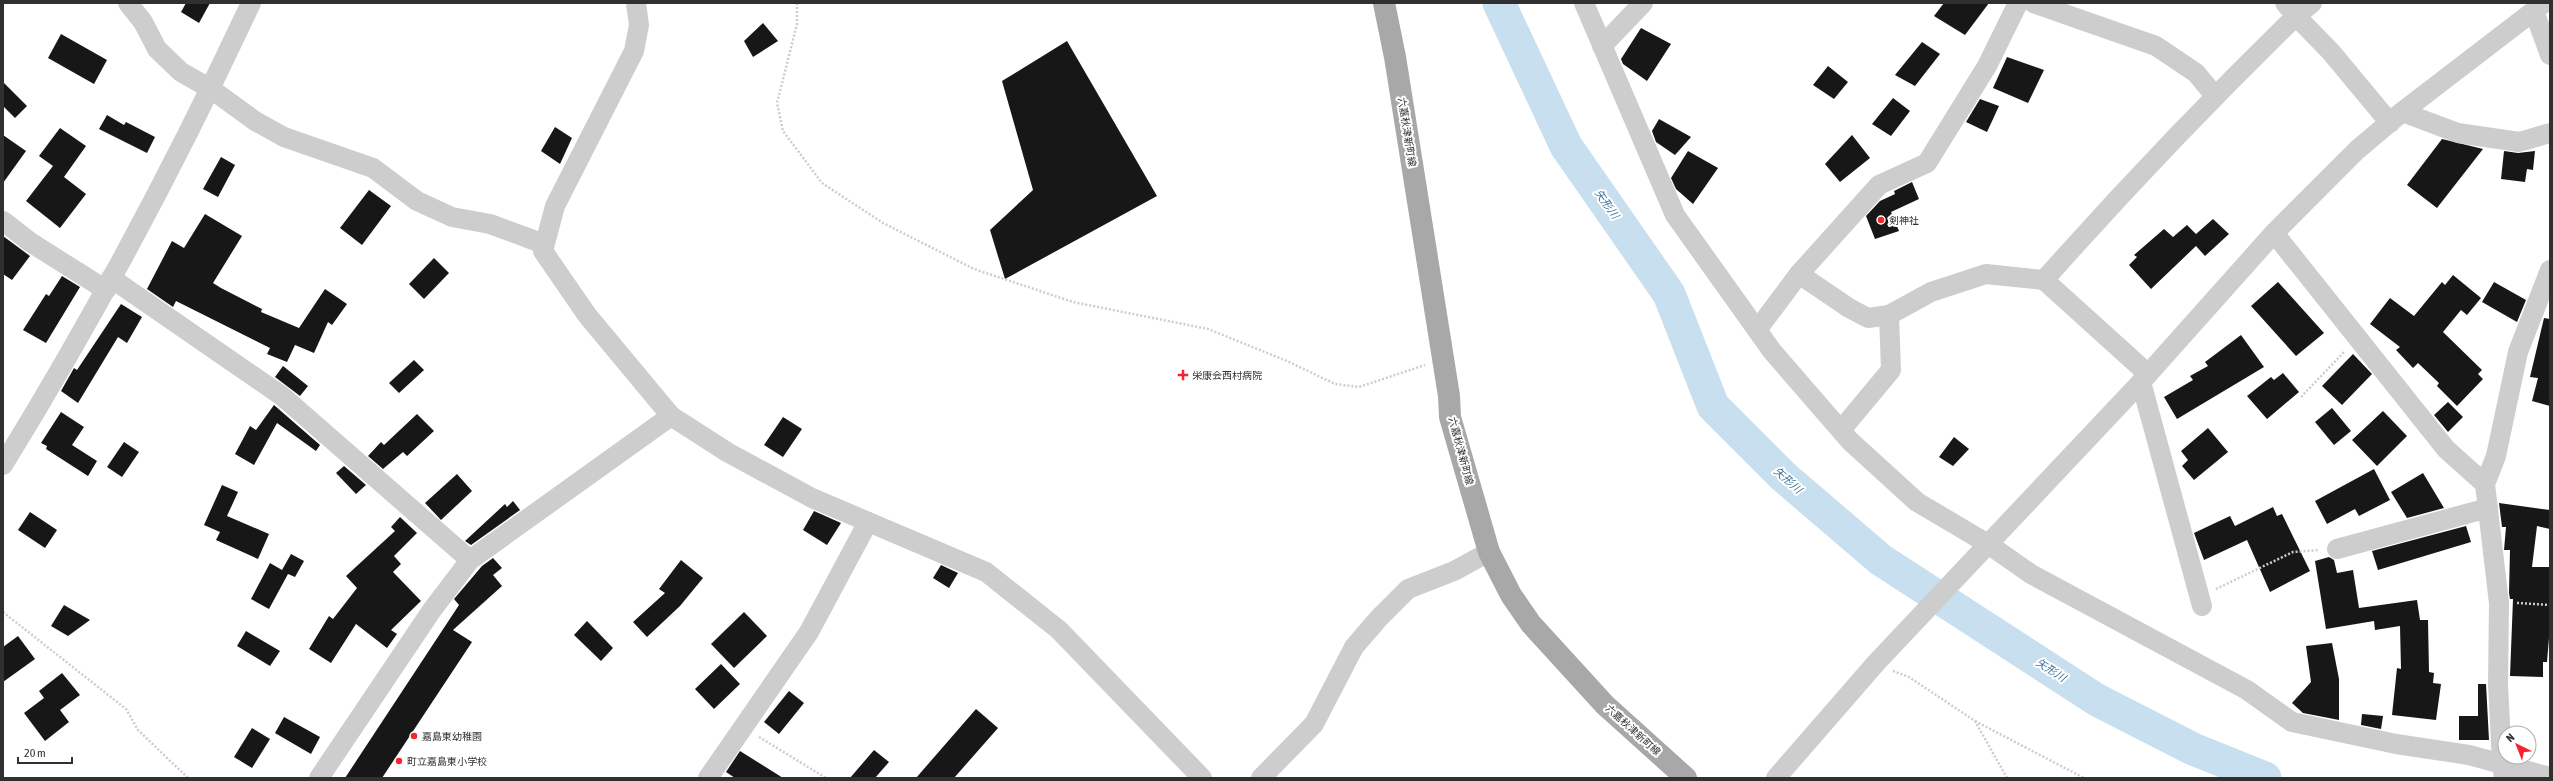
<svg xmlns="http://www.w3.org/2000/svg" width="2553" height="781" font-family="'Asap Condensed','Noto Sans JP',sans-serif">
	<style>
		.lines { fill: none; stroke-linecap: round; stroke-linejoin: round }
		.river { stroke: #c8dfef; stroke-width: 33 }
		.building { fill: #171717 }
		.path { stroke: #cdcdcd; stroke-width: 2.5; stroke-dasharray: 2 2; stroke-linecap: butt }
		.minor { stroke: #cdcdcd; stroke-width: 20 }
		.major { stroke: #a8a8a8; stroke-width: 22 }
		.minor-bridge { stroke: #cdcdcd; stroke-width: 20 }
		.poi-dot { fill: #f32630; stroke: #fff; stroke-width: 1.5 }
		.labels { text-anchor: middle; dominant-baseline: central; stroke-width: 4; stroke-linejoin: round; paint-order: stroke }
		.street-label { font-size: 10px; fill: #303030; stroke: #fff }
		.poi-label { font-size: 10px; fill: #303030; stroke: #fff; text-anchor: start }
		.water-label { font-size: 11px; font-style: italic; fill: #377199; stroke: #fff }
	</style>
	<rect width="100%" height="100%" fill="#fff"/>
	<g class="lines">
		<polyline class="river" points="1499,3 1566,146 1669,294 1713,406 1784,477 1881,560 2097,700 2193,749 2265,778"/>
	</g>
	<g class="building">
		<polygon points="186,3 210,3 199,23 181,12"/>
		<polygon points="1944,3 1989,3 1965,35 1934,16"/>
		<polygon points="763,23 778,41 753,57 744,41"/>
		<polygon points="1641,28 1671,44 1647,81 1623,64 1621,59"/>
		<polygon points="61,34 107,60 94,84 48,58"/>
		<polygon points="1067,41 1157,196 1005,279 990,230 1033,190 1002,81"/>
		<polygon points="1922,42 1940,54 1915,86 1895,75"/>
		<polygon points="2007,57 2044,70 2028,103 1993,88"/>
		<polygon points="1828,66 1848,82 1834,99 1813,85"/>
		<polygon points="3,82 27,106 15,118 3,106"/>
		<polygon points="1893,98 1910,111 1891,136 1872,124"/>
		<polygon points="1980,99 1999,106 1987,132 1966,122"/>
		<polygon points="107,115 124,125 126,122 155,137 147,153 99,129"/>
		<polygon points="1659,119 1691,137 1675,155 1656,142 1652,131"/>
		<polygon points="555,127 572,138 560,164 541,151"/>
		<polygon points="60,128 86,146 64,177 86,194 60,228 26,201 53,166 39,156"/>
		<polygon points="3,135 26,151 3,183"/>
		<polygon points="1852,135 1870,158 1840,182 1825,164"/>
		<polygon points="2442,139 2483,149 2437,208 2407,185"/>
		<polygon points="1688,151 1718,168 1693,204 1676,189 1671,178"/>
		<polygon points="2504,151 2518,153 2535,151 2533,170 2527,169 2525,182 2501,179"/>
		<polygon points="221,157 235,165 218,197 203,189"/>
		<polygon points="1912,182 1919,199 1891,212 1899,231 1875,239 1866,216 1880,201 1895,194 1894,191"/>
		<polygon points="369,190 391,206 362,245 340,228"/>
		<polygon points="205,214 242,236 213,283 221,288 262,309 261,312 299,328 325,289 347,304 332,325 328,322 314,353 295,345 287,362 267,354 270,348 176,301 173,307 147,289 172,241 184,248"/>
		<polygon points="2213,219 2229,234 2205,256 2196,246 2151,289 2129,265 2137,257 2134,255 2164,229 2173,237 2187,225 2196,234"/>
		<polygon points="3,236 30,256 12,280 3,274"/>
		<polygon points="434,258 449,273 424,299 409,284"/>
		<polygon points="2453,275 2481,298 2467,315 2461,310 2443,332 2482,370 2478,374 2483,379 2457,406 2437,386 2439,383 2418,363 2413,368 2396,350 2400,347 2370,324 2390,298 2414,316 2442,282 2445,285"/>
		<polygon points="62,276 80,287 46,343 23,330 46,294 49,296"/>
		<polygon points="2278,282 2324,333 2296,356 2251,306"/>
		<polygon points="2494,282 2526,300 2517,322 2482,302"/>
		<polygon points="121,304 142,317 127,343 118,337 78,403 61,391 74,368 77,370"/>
		<polygon points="2544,318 2550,319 2550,406 2532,401 2538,378 2530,377"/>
		<polygon points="2241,335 2264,367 2177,419 2164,397 2193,380 2190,376 2208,366 2205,362"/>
		<polygon points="2353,354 2372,374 2342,405 2322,386"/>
		<polygon points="414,360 424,370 399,393 389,383"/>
		<polygon points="283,366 308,386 300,396 275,377"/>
		<polygon points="2283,373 2299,392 2267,419 2247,396 2271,377 2274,380"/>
		<polygon points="2448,402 2463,417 2448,432 2434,415"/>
		<polygon points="274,405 320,445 316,451 277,423 254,465 235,454 250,426 256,430"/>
		<polygon points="2332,408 2351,431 2334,445 2315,422"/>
		<polygon points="2383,411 2407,436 2377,466 2352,440"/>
		<polygon points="61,412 84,427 72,445 97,461 88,476 46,449 47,446 41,443"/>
		<polygon points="417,414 434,431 407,456 403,452 383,469 368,456 381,442 384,445"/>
		<polygon points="783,417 802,429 783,457 764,445"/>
		<polygon points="2208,428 2228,452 2194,480 2182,466 2188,460 2181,451"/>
		<polygon points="1954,437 1969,449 1953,466 1939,457"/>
		<polygon points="124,442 139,452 122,477 107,467"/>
		<polygon points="344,466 366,485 356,494 336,473"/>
		<polygon points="2374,469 2390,500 2359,516 2355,509 2327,524 2315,501"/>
		<polygon points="2423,473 2444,508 2407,518 2391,492"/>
		<polygon points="457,474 472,491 441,520 425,503"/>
		<polygon points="222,485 238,492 227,516 269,534 258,559 216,540 220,532 204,525"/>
		<polygon points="513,501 520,510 471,545 465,541 505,504 507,507"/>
		<polygon points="2499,503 2550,510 2550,529 2537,526 2532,567 2550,567 2550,626 2547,662 2543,662 2543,677 2510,676 2513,599 2510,599 2509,593 2510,550 2504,550 2506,527 2502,527"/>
		<polygon points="2273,507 2277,516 2282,514 2310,571 2270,592 2247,540 2204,560 2194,533 2230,516 2235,526"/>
		<polygon points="814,511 841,523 827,545 803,530"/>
		<polygon points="30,512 57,530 45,548 18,530"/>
		<polygon points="400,517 417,533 394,556 401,564 393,572 421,601 391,630 397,634 387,648 356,624 331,663 309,649 329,616 333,619 357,588 346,576 395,531 391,527"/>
		<polygon points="2466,526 2471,542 2378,570 2372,551"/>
		<polygon points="291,554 304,561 295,577 288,574 269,609 251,599 270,563 282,570"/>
		<polygon points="2329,557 2334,560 2337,573 2353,570 2359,608 2417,600 2420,620 2428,620 2429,672 2434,673 2433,683 2441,684 2436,720 2392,715 2397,668 2401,669 2400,626 2375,630 2374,621 2326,629 2315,561"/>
		<polygon points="493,558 502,568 493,575 502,586 453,630 472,642 382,778 345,778 459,605 454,599 482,566"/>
		<polygon points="681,560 703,578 680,606 647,637 633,622 665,593 659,589"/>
		<polygon points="941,565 958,573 949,588 933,578"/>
		<polygon points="64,605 90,620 68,636 51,626"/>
		<polygon points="744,612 767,636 734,668 711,644"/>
		<polygon points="587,621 613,648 601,661 574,635"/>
		<polygon points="246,631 280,651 270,666 237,646"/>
		<polygon points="18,636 35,659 3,682 3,647"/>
		<polygon points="2332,643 2339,679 2339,720 2303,713 2292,703 2311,682 2306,646"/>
		<polygon points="721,664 740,684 714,709 695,689"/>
		<polygon points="62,673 80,695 60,710 69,722 45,741 24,713 44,698 39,691"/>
		<polygon points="2478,684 2486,684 2489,740 2459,740 2459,716 2478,716"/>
		<polygon points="789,691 804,703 779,734 764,722"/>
		<polygon points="976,709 998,728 954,778 916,778"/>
		<polygon points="2362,714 2383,716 2381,729 2361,725"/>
		<polygon points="284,717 320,737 311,754 275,733"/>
		<polygon points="252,728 270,739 252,768 234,757"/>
		<polygon points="874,750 889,762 875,778 850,778"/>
		<polygon points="740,751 783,778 735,778 726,772"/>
	</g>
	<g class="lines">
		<g class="path">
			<polyline points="797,3 797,24 777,103 783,131 822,183 883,223 974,269 1073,302 1208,329 1287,361 1335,384 1359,387 1425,365"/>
			<polyline points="2301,397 2345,351"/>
			<polyline points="2216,589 2293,552 2319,550"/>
			<polyline points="2517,603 2550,605"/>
			<polyline points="3,612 126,709 138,730 188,778"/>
			<polyline points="1893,671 1909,677 1975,721 2007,778"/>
			<polyline points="1975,721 2084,778"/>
			<polyline points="759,737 826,778"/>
		</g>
		<g class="minor">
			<polyline points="128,3 143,22 157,49 181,72 211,89 255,121 284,137 373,168 417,201 452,217 490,224 544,244"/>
			<polyline points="636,3 639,25 634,51 555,206 543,251 587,315 671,416 727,452 812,498 986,572 1059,630 1202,778"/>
			<polyline points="1584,3 1675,215 1772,351 1850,441 1917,502 1988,544 2031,574 2247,690 2292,722 2396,744 2469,755 2550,777"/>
			<polyline points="2033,3 2156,46 2196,73 2215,96"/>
			<polyline points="2312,3 2296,16 2331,52 2390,123"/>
			<polyline points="2534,11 2550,55"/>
			<polyline points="1602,46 1643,3"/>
			<polyline points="2402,112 2458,133 2519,142 2550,133"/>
			<polyline points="3,221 30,242 106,290"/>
			<polyline points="2274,233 2446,449 2485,484"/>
			<path d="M1799,274l50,34 19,10 21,-3 42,-23 55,-18 58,6c81,-91 165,-179 252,-264l-11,-13"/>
			<polyline points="111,278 282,396 470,560"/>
			<polyline points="2044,280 2148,374"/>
			<polyline points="1757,330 1799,274 1879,185 1927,163 1987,66 2018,3"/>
			<polyline points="2141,382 2202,606"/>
			<polyline points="1841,430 1891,370 1889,315"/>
			<path d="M3,465c92,-149 174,-304 248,-462"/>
			<polyline points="2337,549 2488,508"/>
			<polyline points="2502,763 2498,684 2499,603 2485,484 2496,456 2518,352 2550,270"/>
			<polyline points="319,778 432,610 470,560 671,416"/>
			<polyline points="708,778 809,632 868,522"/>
			<polyline points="1261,778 1314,724 1354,647 1379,618 1408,589 1454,571 1489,552"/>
			<polyline points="1776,778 1876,663 2141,382 2274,233 2357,150 2402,112 2544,3"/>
		</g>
		<polyline class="major" points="1384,3 1395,57 1449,396 1450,417 1489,552 1511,595 1531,624 1605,705 1686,778"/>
		<polyline class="minor-bridge" points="2502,763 2504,778"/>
	</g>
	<g class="poi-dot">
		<circle cx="1881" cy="220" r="4"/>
		<path d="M1181 369h4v4h4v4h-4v4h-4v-4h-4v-4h4z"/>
		<circle cx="414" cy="736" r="4"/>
		<circle cx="399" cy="761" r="4"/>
	</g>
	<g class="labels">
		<g class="street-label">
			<text transform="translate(1407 132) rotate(81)">六嘉秋津新町線</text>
			<text transform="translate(1461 451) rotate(75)">六嘉秋津新町線</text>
			<text transform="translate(1633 730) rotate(42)">六嘉秋津新町線</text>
		</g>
		<g class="poi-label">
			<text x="1889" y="220">剣神社</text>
			<text x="1192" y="375">栄康会西村病院</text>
			<text x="422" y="736">嘉島東幼稚園</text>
			<text x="407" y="761">町立嘉島東小学校</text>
		</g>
		<g class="water-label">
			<text transform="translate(1607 204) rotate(55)">矢形川</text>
			<text transform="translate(1788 480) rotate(42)">矢形川</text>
			<text transform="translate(2051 670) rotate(33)">矢形川</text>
		</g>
	</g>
	<rect width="2553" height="781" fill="none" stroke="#303030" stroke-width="8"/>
	<g transform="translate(2517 745) rotate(317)"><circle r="19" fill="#ffffff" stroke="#acacac"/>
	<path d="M0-3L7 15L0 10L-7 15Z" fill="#f32630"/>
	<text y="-6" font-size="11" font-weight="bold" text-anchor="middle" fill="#303030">N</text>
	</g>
	<path d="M18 757v6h54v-6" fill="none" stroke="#303030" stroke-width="2"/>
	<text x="24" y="757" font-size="12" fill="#303030" stroke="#ffffff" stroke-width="3" paint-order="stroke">20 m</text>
</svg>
